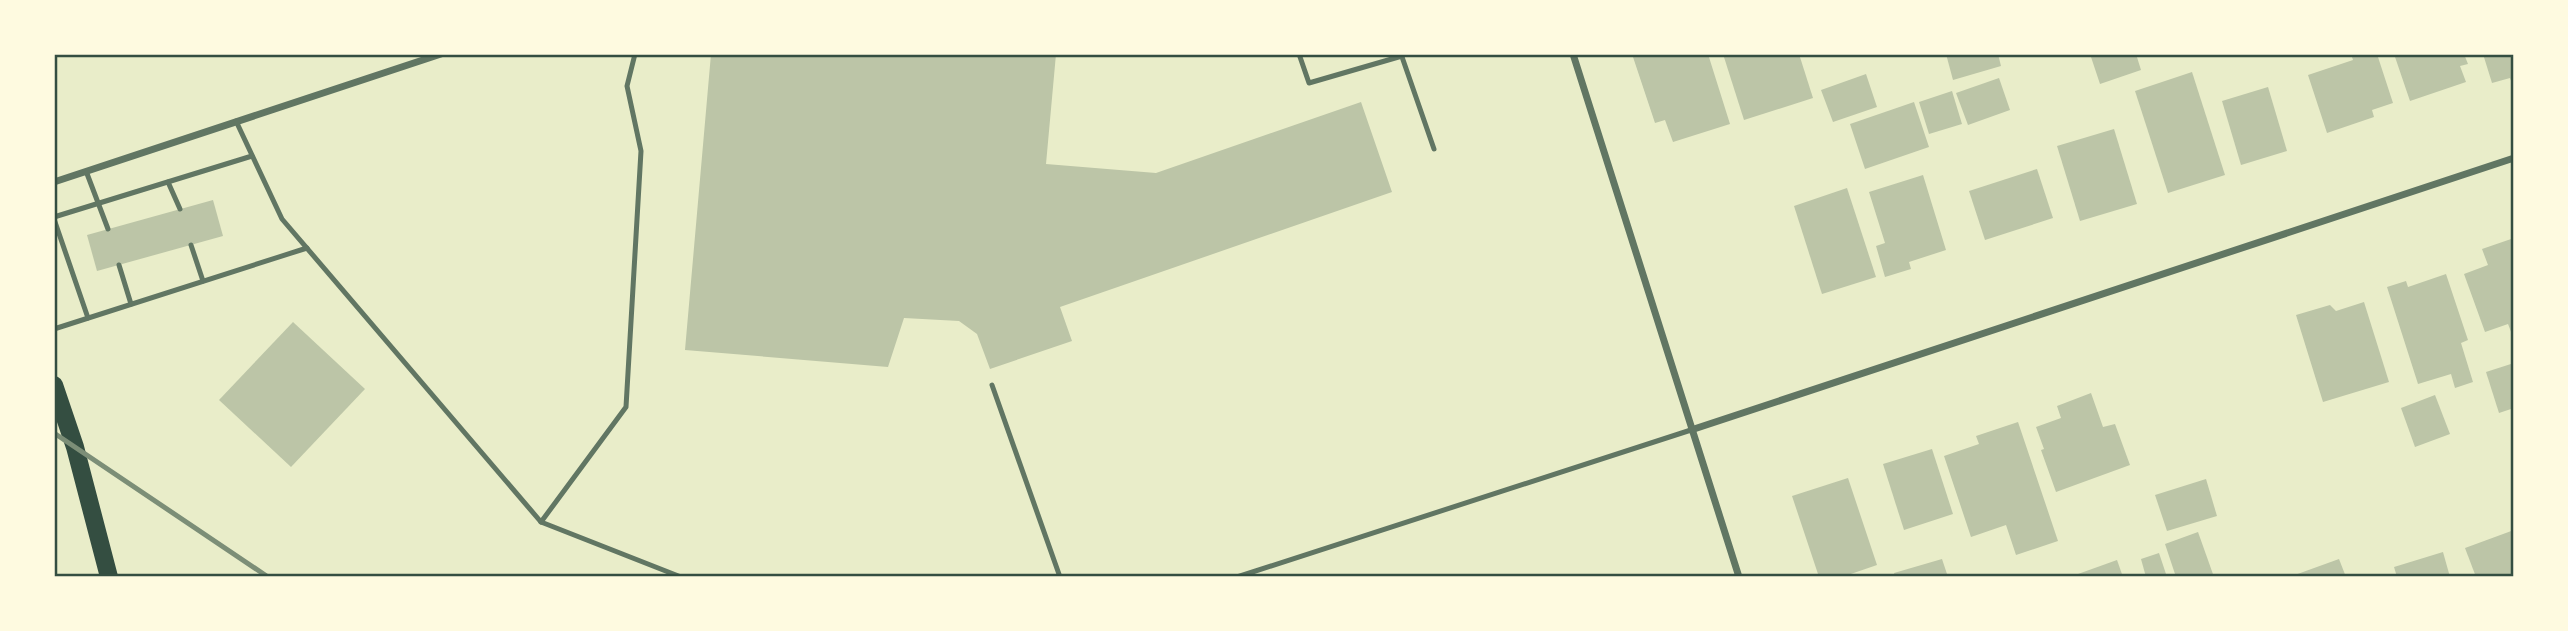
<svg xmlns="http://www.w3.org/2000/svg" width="2568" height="631" font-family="Lato,sans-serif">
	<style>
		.building { fill: #bcc5a7 }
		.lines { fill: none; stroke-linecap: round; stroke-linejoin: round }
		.service { stroke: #617663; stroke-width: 5 }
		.minor { stroke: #617663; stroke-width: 7 }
		.primary { stroke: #344e41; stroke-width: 18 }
		.rail { stroke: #7c8e77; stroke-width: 5 }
		.neatline { fill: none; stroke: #344e41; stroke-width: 2.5 }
	</style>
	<rect width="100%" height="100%" fill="#e9edc9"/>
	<g class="building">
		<polygon points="711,54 1056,54 1046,164 1156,173 1361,102 1392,192 1060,307 1072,341 990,369 977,334 959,321 904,318 888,367 685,350"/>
		<polygon points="1632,54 1708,54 1730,124 1673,142 1665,120 1655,123"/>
		<polygon points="1723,54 1799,54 1813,98 1744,120"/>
		<polygon points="1946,54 1998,54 2001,66 1953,80"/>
		<polygon points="2090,54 2136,54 2141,70 2100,84"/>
		<polygon points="2351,54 2377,54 2393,103 2372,110 2374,117 2327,133 2308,75 2353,60"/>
		<polygon points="2394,54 2464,54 2468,64 2460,66 2466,82 2410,101"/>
		<polygon points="2483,54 2514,54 2514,89 2510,78 2492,83"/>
		<polygon points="2192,72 2225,175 2168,193 2135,91"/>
		<polygon points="1866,74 1877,107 1833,122 1821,90"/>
		<polygon points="1999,78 2010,110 1968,125 1956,93"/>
		<polygon points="2268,87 2287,151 2241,165 2222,101"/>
		<polygon points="1952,91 1962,124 1929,134 1919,102"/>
		<polygon points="1914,102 1929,147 1865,169 1850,124"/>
		<polygon points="2114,129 2137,204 2080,221 2057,146"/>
		<polygon points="2037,169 2053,218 1985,240 1969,191"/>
		<polygon points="1923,175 1946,250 1909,262 1911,269 1885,277 1876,246 1885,243 1869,192"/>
		<polygon points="1847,188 1876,277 1822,294 1794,206"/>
		<polygon points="213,200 223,236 97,271 87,235"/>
		<polygon points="2514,238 2514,337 2513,337 2508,324 2485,332 2464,274 2488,265 2482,249"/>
		<polygon points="2446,274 2468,340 2461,343 2473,382 2455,388 2451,374 2418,384 2387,287 2406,281 2408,287"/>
		<polygon points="2364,302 2389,382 2323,402 2296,315 2330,305 2336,311"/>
		<polygon points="293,322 365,389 291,467 219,400"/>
		<polygon points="2514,363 2514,408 2499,413 2486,372"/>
		<polygon points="2091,393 2103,427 2115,424 2130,465 2056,492 2041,450 2044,449 2036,427 2061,418 2057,406"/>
		<polygon points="2435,395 2450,434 2415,447 2401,408"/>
		<polygon points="2018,422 2058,541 2016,555 2006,525 1971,537 1944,456 1979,444 1976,436"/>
		<polygon points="1932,449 1953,514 1904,530 1883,464"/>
		<polygon points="1848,478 1877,565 1842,577 1819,577 1792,496"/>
		<polygon points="2206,479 2217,516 2167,531 2155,495"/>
		<polygon points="2514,530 2514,577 2476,577 2465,548"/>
		<polygon points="2198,532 2214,577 2176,577 2165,544"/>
		<polygon points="2443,552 2450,577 2397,577 2394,567"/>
		<polygon points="2159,553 2167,577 2146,577 2141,559"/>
		<polygon points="1942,559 1948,577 1895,577 1894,573"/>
		<polygon points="2339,559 2346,577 2292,577 2292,576"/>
		<polygon points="2117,560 2123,577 2079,577 2078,574"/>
	</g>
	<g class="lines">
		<g class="service">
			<polyline points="1299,54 1309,83 1402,56"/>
			<polyline points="1401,54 1434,149"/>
			<polyline points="236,121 282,219 541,522 681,577"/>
			<polyline points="86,171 108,229"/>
			<polyline points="168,182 180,209"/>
			<polyline points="54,217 252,156"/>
			<polyline points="54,219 88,318"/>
			<polyline points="191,245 203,281"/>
			<polyline points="119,265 131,304"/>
			<polyline points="54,329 307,248"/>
			<polyline points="992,385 1060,577"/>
			<polyline points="541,522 626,407 641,151 627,86 635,54"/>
			<polyline points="1237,577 1691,430"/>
		</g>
		<g class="minor">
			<polyline points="1573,54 1739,577"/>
			<polyline points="54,182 441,54"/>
			<polyline points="1691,430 2514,158"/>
		</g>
		<polyline class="primary" points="54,385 75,447 109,577"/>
		<polyline class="rail" points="54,433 268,577"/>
	</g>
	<rect width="2568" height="631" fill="none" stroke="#fefae0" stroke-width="112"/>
	<rect x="56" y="56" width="2456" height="519" class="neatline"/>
</svg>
